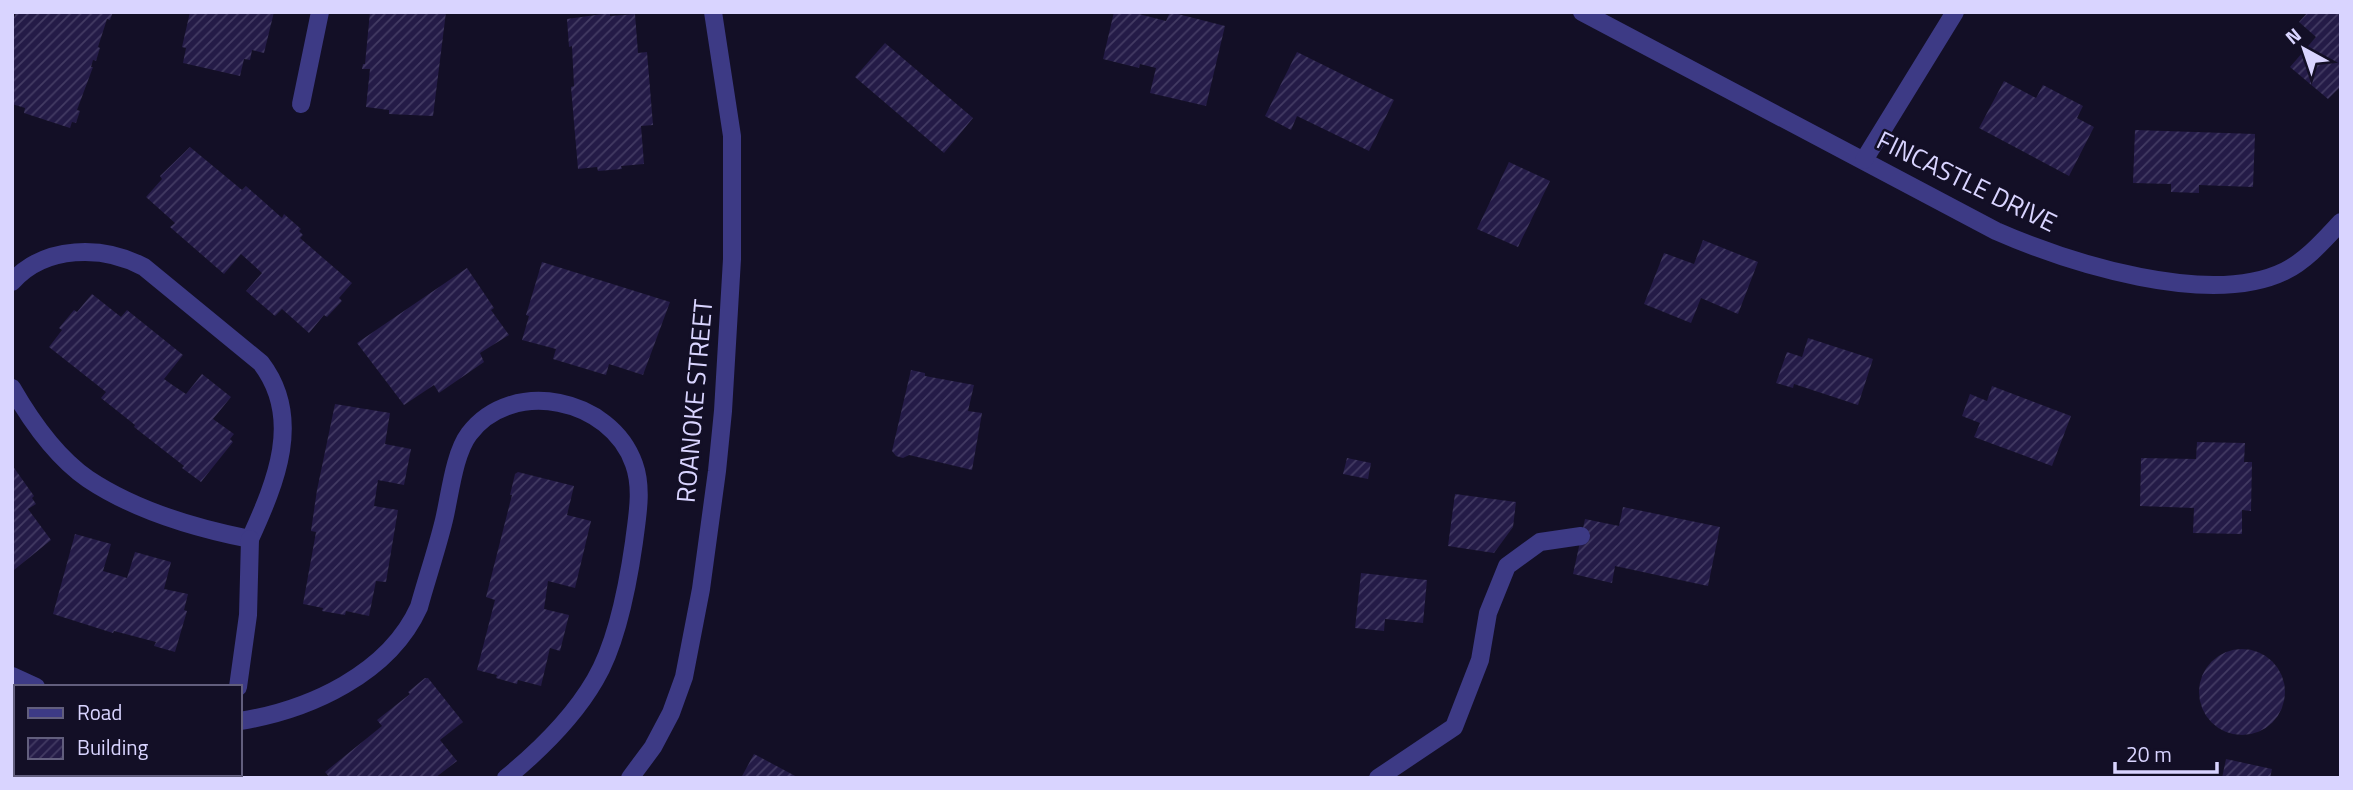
<svg xmlns="http://www.w3.org/2000/svg" width="2353" height="790" font-family="'Titillium Web',sans-serif">
	<style>
		.building { fill: url(#building-hatch) }
		.lines { fill: none; stroke-linecap: round; stroke-linejoin: round }
		.minor { stroke: #3d3a85; stroke-width: 18 }
		.labels { text-anchor: middle; dominant-baseline: central; stroke-width: 5; stroke-linejoin: round; paint-order: stroke }
		.street-label { font-size: 26px; fill: #d9d4ff; stroke: #130f26 }
	</style>
	<defs>
		<pattern id="building-hatch" width="6" height="6" patternUnits="userSpaceOnUse" patternTransform="scale(1.75)"><rect width="6" height="6" fill="#241b47"/><path d="M-1 1l2-2M0 6l6-6M5 7l2-2" fill="none" stroke="#433b63"/></pattern>
	</defs>
	<rect width="100%" height="100%" fill="#130f26"/>
	<g class="building">
		<polygon points="16,12 113,12 110,20 107,19 98,47 100,48 96,61 93,60 91,67 93,67 77,110 80,111 76,123 72,122 70,128 24,113 25,108 12,104 12,23"/>
		<polygon points="190,12 274,12 264,53 252,50 250,60 244,59 240,76 183,63 186,48 182,47"/>
		<polygon points="370,12 446,12 433,116 389,114 389,110 366,107 370,69 362,69 363,64 365,64"/>
		<polygon points="1114,12 1131,12 1166,21 1170,12 1225,26 1206,106 1150,93 1156,68 1140,64 1139,68 1103,59"/>
		<polygon points="2308,12 2341,12 2341,86 2328,99 2290,67 2316,37 2299,22"/>
		<polygon points="610,13 610,16 635,14 638,53 647,52 653,125 641,126 644,164 621,166 622,169 598,171 597,167 578,169 571,87 574,86 572,46 569,47 567,19"/>
		<polygon points="885,43 973,118 944,153 855,77"/>
		<polygon points="1297,52 1394,100 1369,151 1297,116 1291,130 1265,116"/>
		<polygon points="2004,81 2036,98 2043,85 2083,106 2077,118 2094,127 2069,176 1979,128"/>
		<polygon points="2135,130 2255,134 2253,187 2199,185 2199,193 2171,192 2171,184 2133,183"/>
		<polygon points="190,147 242,190 246,186 282,218 284,214 301,229 299,231 303,235 300,238 352,283 339,298 342,301 327,317 324,315 309,333 282,309 275,316 246,291 262,273 241,254 224,274 170,227 175,223 146,197 162,179 160,176"/>
		<polygon points="1509,162 1550,181 1518,247 1477,229"/>
		<polygon points="1703,240 1758,262 1738,314 1701,298 1691,323 1644,304 1664,253 1694,264"/>
		<polygon points="542,262 670,302 643,375 609,364 606,375 553,359 556,349 522,340 529,316 526,315"/>
		<polygon points="467,268 494,308 491,310 509,335 480,353 484,362 439,393 434,385 404,405 357,343"/>
		<polygon points="92,294 121,317 127,310 183,355 164,379 171,384 186,394 202,374 231,397 213,419 234,434 230,439 233,442 201,482 182,468 184,466 134,427 135,425 101,398 106,392 49,347 62,330 59,328 74,310 77,312"/>
		<polygon points="1808,338 1873,359 1858,405 1794,384 1793,388 1776,383 1787,352 1802,357"/>
		<polygon points="911,370 925,373 925,376 974,385 968,411 982,413 972,470 909,455 903,458 896,456 892,451"/>
		<polygon points="1992,386 2071,416 2052,466 1974,437 1980,423 1962,416 1970,394 1987,401"/>
		<polygon points="335,404 390,413 385,444 411,449 404,485 378,480 374,506 398,510 386,582 376,581 369,616 346,611 345,615 322,611 323,608 303,604 316,532 311,531 317,490"/>
		<polygon points="2197,442 2245,443 2244,462 2252,462 2251,511 2242,510 2242,534 2193,533 2194,508 2140,506 2141,458 2196,459"/>
		<polygon points="1347,458 1371,463 1368,479 1343,474"/>
		<polygon points="12,465 34,496 32,498 36,504 28,509 51,540 14,570"/>
		<polygon points="518,472 574,486 567,515 591,521 575,588 548,581 544,609 569,615 560,651 550,648 541,686 518,680 517,684 496,678 497,675 477,670 495,600 486,597 512,495 510,495 515,474"/>
		<polygon points="1455,494 1516,502 1513,527 1494,553 1448,546"/>
		<polygon points="1623,507 1720,527 1708,586 1615,566 1612,583 1573,574 1585,519 1619,526"/>
		<polygon points="75,534 111,544 103,571 127,578 135,552 171,562 164,589 188,594 184,610 187,611 175,652 154,646 156,642 114,631 113,633 53,614"/>
		<polygon points="1361,573 1427,580 1423,623 1385,619 1384,631 1355,628"/>
		<circle cx="2242" cy="692" r="43"/>
		<polygon points="425,678 428,678 463,722 440,740 457,761 435,778 330,778 325,772 382,726 377,720 410,694 408,692"/>
		<polygon points="754,754 799,778 741,778"/>
		<polygon points="2226,759 2272,769 2270,778 2222,778"/>
		<polygon points="80,774 109,774 117,778 79,778"/>
	</g>
	<g class="lines">
		<g class="minor">
			<path d="M1582,12l414,219c73,32 214,77 289,40 22,-11 39,-31 56,-49"/>
			<polyline points="301,104 320,12"/>
			<polyline points="1864,160 1955,12"/>
			<path d="M12,282c33,-37 91,-37 132,-15l117,96c42,55 15,119 -11,176 -56,-11 -114,-28 -162,-60 -32,-22 -57,-58 -76,-91"/>
			<polyline points="12,676 36,687"/>
			<polyline points="238,687 248,615 250,539"/>
			<path d="M240,721c69,-11 149,-47 179,-114 8,-29 18,-58 25,-87 6,-25 10,-66 25,-86 43,-57 142,-36 165,30 9,25 3,53 0,78 -6,42 -17,101 -39,138 -22,38 -55,70 -89,98"/>
			<polyline points="211,778 212,774"/>
			<polyline points="630,778 653,747 671,713 684,677 701,589 717,471 723,411 732,259 732,136 713,12"/>
			<polyline points="1378,778 1454,727 1480,660 1488,613 1507,566 1540,542 1581,536"/>
		</g>
	</g>
	<g class="labels">
		<g class="street-label">
			<text transform="translate(1967 181) rotate(26)">FINCASTLE DRIVE</text>
			<text transform="translate(694 401) rotate(-85)">ROANOKE STREET</text>
		</g>
	</g>
	<rect width="2353" height="790" fill="none" stroke="#d9d4ff" stroke-width="28"/>
	<rect x="14" y="685" width="228" height="91" fill="#130f26" stroke="#625e7d" stroke-width="2"/>
	<rect x="28" y="708" width="35" height="10" fill="#3d3a85" stroke="#625e7d" stroke-width="2"/>
	<text x="77" y="720" font-size="21" fill="#d9d4ff">Road</text>
	<rect x="28" y="738" width="35" height="21" fill="url(#building-hatch)" stroke="#625e7d" stroke-width="2"/>
	<text x="77" y="755" font-size="21" fill="#d9d4ff">Building</text>
	<g transform="translate(2304 49) rotate(320)" stroke="#130f26" stroke-width="5" paint-order="stroke">
	<path d="M0-5L12 26L0 18L-12 26Z" fill="#d9d4ff"/>
	<text y="-10" font-size="19" font-weight="bold" text-anchor="middle" fill="#d9d4ff">N</text>
	</g>
	<path d="M2115 762v10h102v-10" fill="none" stroke="#d9d4ff" stroke-width="3.5"/>
	<text x="2126" y="762" font-size="21" fill="#d9d4ff" stroke="#130f26" stroke-width="5" paint-order="stroke">20 m</text>
</svg>
